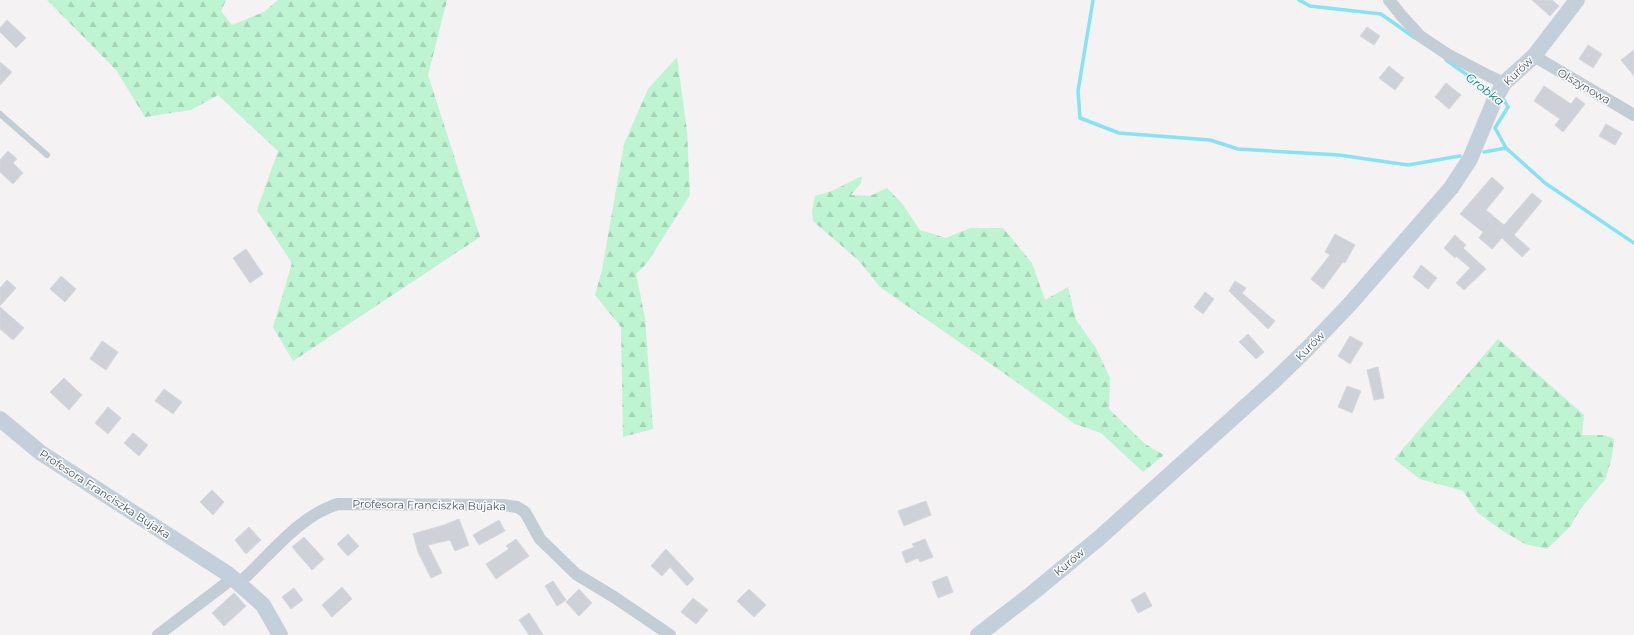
<svg xmlns="http://www.w3.org/2000/svg" width="1634" height="635" font-family="Montserrat,sans-serif">
	<style>
		.forest { fill: url(#forest-firs) }
		.lines { fill: none; stroke-linecap: round; stroke-linejoin: round }
		.stream { stroke: #87e2f5; stroke-width: 3.5 }
		.building { fill: #ced1d8; stroke: #d5d8de }
		.lane { stroke: #c2cdd5; stroke-width: 6 }
		.street { stroke: #c2cdd5; stroke-width: 12 }
		.secondary { stroke: #c3d0dc; stroke-width: 16 }
		.labels { text-anchor: middle; dominant-baseline: central; stroke-width: 3; stroke-linejoin: round; paint-order: stroke }
		.street-label { font-size: 11px; fill: #475662; stroke: #fff }
		.water-label { font-size: 12px; font-style: italic; fill: #037f9a; stroke: #fff }
	</style>
	<defs>
		<pattern id="forest-firs" width="22" height="20" patternUnits="userSpaceOnUse"><rect width="22" height="20" fill="#bef4d1"/><path d="M5 1l3.5 6h-7zM16 11l3.5 6h-7z" fill="#a5d3b6"/></pattern>
	</defs>
	<rect width="100%" height="100%" fill="#f4f2f2"/>
	<g class="forest">
		<polygon points="47,0 226,0 221,11 232,25 264,12 278,0 447,0 428,75 480,237 293,361 273,327 292,263 257,210 278,151 218,95 191,110 145,117 116,70"/>
		<polygon points="677,57 687,131 690,195 647,263 636,274 645,318 653,429 623,437 621,327 595,295 602,270 624,144 648,89"/>
		<polygon points="862,176 861,183 851,195 870,196 887,188 901,202 920,230 946,238 970,228 1003,228 1032,263 1045,300 1068,287 1076,320 1096,348 1110,378 1109,409 1145,444 1164,455 1143,472 1101,433 1075,424 1008,376 880,287 859,261 813,221 812,211 815,196 832,191"/>
		<polygon points="1498,339 1584,415 1582,435 1605,435 1614,439 1612,456 1606,478 1579,511 1570,527 1547,549 1525,544 1503,531 1478,513 1463,491 1420,479 1394,459"/>
	</g>
	<g class="lines">
		<g class="stream">
			<polyline points="1093,0 1078,91 1080,118 1119,133 1210,140 1238,149 1339,155 1408,165 1460,156"/>
			<polyline points="1299,0 1310,6 1381,14 1415,38"/>
			<polyline points="1446,60 1493,93"/>
			<polyline points="1500,98 1504,100 1508,107 1495,128 1506,148 1545,183 1634,243"/>
			<polyline points="1484,152 1506,148"/>
		</g>
	</g>
	<g class="building">
		<polygon points="1532,0 1552,0 1559,6 1550,16"/>
		<polygon points="7,20 26,38 16,48 0,32 0,28"/>
		<polygon points="1367,27 1380,36 1374,45 1360,36"/>
		<polygon points="1588,45 1602,54 1593,68 1579,59"/>
		<polygon points="1634,50 1634,76 1621,60"/>
		<polygon points="0,62 12,72 0,85"/>
		<polygon points="1389,66 1404,78 1395,90 1379,78"/>
		<polygon points="1446,83 1461,95 1449,109 1435,97"/>
		<polygon points="1544,86 1571,104 1576,97 1585,104 1563,132 1555,125 1560,119 1534,101"/>
		<polygon points="1606,124 1622,133 1615,145 1599,136"/>
		<polygon points="8,151 17,159 13,163 23,173 13,184 0,172 0,160"/>
		<polygon points="1492,177 1504,188 1486,210 1504,225 1532,193 1542,201 1514,235 1530,249 1522,257 1502,238 1492,249 1479,238 1483,232 1460,214"/>
		<polygon points="1335,234 1355,245 1345,263 1343,262 1323,289 1311,279 1330,255 1325,252"/>
		<polygon points="1455,235 1466,245 1463,248 1486,269 1464,290 1456,283 1470,268 1456,256 1455,258 1444,248"/>
		<polygon points="246,249 263,274 250,283 233,258"/>
		<polygon points="1421,265 1437,278 1428,289 1413,277"/>
		<polygon points="61,276 76,289 65,302 50,289"/>
		<polygon points="7,280 16,288 0,306 0,288"/>
		<polygon points="1235,281 1246,288 1242,293 1275,321 1268,329 1229,291"/>
		<polygon points="1205,292 1214,299 1203,314 1194,307"/>
		<polygon points="0,307 24,328 13,340 0,329"/>
		<polygon points="1248,334 1264,352 1256,359 1239,342"/>
		<polygon points="1350,336 1363,343 1350,364 1338,356"/>
		<polygon points="102,341 118,352 106,370 90,359"/>
		<polygon points="1378,367 1384,398 1374,400 1367,370"/>
		<polygon points="64,378 82,395 69,410 50,392"/>
		<polygon points="1347,386 1361,391 1352,413 1338,407"/>
		<polygon points="164,389 182,402 173,414 155,401"/>
		<polygon points="108,407 121,418 108,434 95,423"/>
		<polygon points="133,433 148,445 139,456 124,443"/>
		<polygon points="212,490 224,502 213,515 200,502"/>
		<polygon points="926,501 931,515 904,526 898,511"/>
		<polygon points="459,519 469,545 455,551 450,540 428,545 442,573 431,578 418,552 413,534 444,525"/>
		<polygon points="499,520 505,531 479,545 473,535"/>
		<polygon points="249,527 261,540 246,554 235,540"/>
		<polygon points="348,534 359,546 348,556 337,544"/>
		<polygon points="304,537 324,559 312,570 292,547"/>
		<polygon points="516,539 529,556 496,579 486,564 509,549 506,546"/>
		<polygon points="925,539 933,557 920,562 918,558 906,563 902,552 914,547 912,544"/>
		<polygon points="666,549 694,579 687,586 670,567 662,576 651,566"/>
		<polygon points="947,576 953,592 938,598 932,582"/>
		<polygon points="553,581 566,600 557,606 545,586"/>
		<polygon points="342,587 352,599 332,617 322,605"/>
		<polygon points="294,588 303,600 291,609 282,597"/>
		<polygon points="579,589 592,603 579,616 566,602"/>
		<polygon points="749,589 766,605 754,617 737,601"/>
		<polygon points="1145,592 1152,606 1138,613 1131,600"/>
		<polygon points="234,593 246,606 224,626 212,613"/>
		<polygon points="693,598 708,610 696,624 681,612"/>
		<polygon points="529,613 537,625 543,635 529,635 519,620"/>
	</g>
	<g class="lines">
		<polyline class="lane" points="0,114 47,155"/>
		<g class="street">
			<polyline points="1389,0 1401,15 1420,36 1447,54 1489,76 1504,83"/>
			<polyline points="1534,56 1634,115"/>
			<path d="M239,583c31,-27 59,-67 99,-79l165,1 14,2 8,5 15,27 36,35 38,23 56,38"/>
			<polyline points="158,635 233,578"/>
		</g>
		<g class="secondary">
			<polyline points="0,419 41,453 228,574 263,605 280,635"/>
			<polyline points="978,635 1030,595 1098,539 1274,381 1307,349 1350,304 1451,188 1470,159 1495,99 1504,83 1534,56 1577,0"/>
		</g>
	</g>
	<g class="labels">
		<g class="street-label">
			<text transform="translate(1518 71) rotate(-44)">Kurów</text>
			<text transform="translate(1584 86) rotate(30)">Olszynowa</text>
			<text transform="translate(1310 346) rotate(-45)">Kurów</text>
			<text transform="translate(105 494) rotate(33)">Profesora Franciszka Bujaka</text>
			<text transform="translate(429 505) rotate(1)">Profesora Franciszka Bujaka</text>
			<text transform="translate(1069 562) rotate(-40)">Kurów</text>
		</g>
		<g class="water-label">
			<text transform="translate(1485 89) rotate(38)">Grobka</text>
		</g>
	</g>
</svg>
